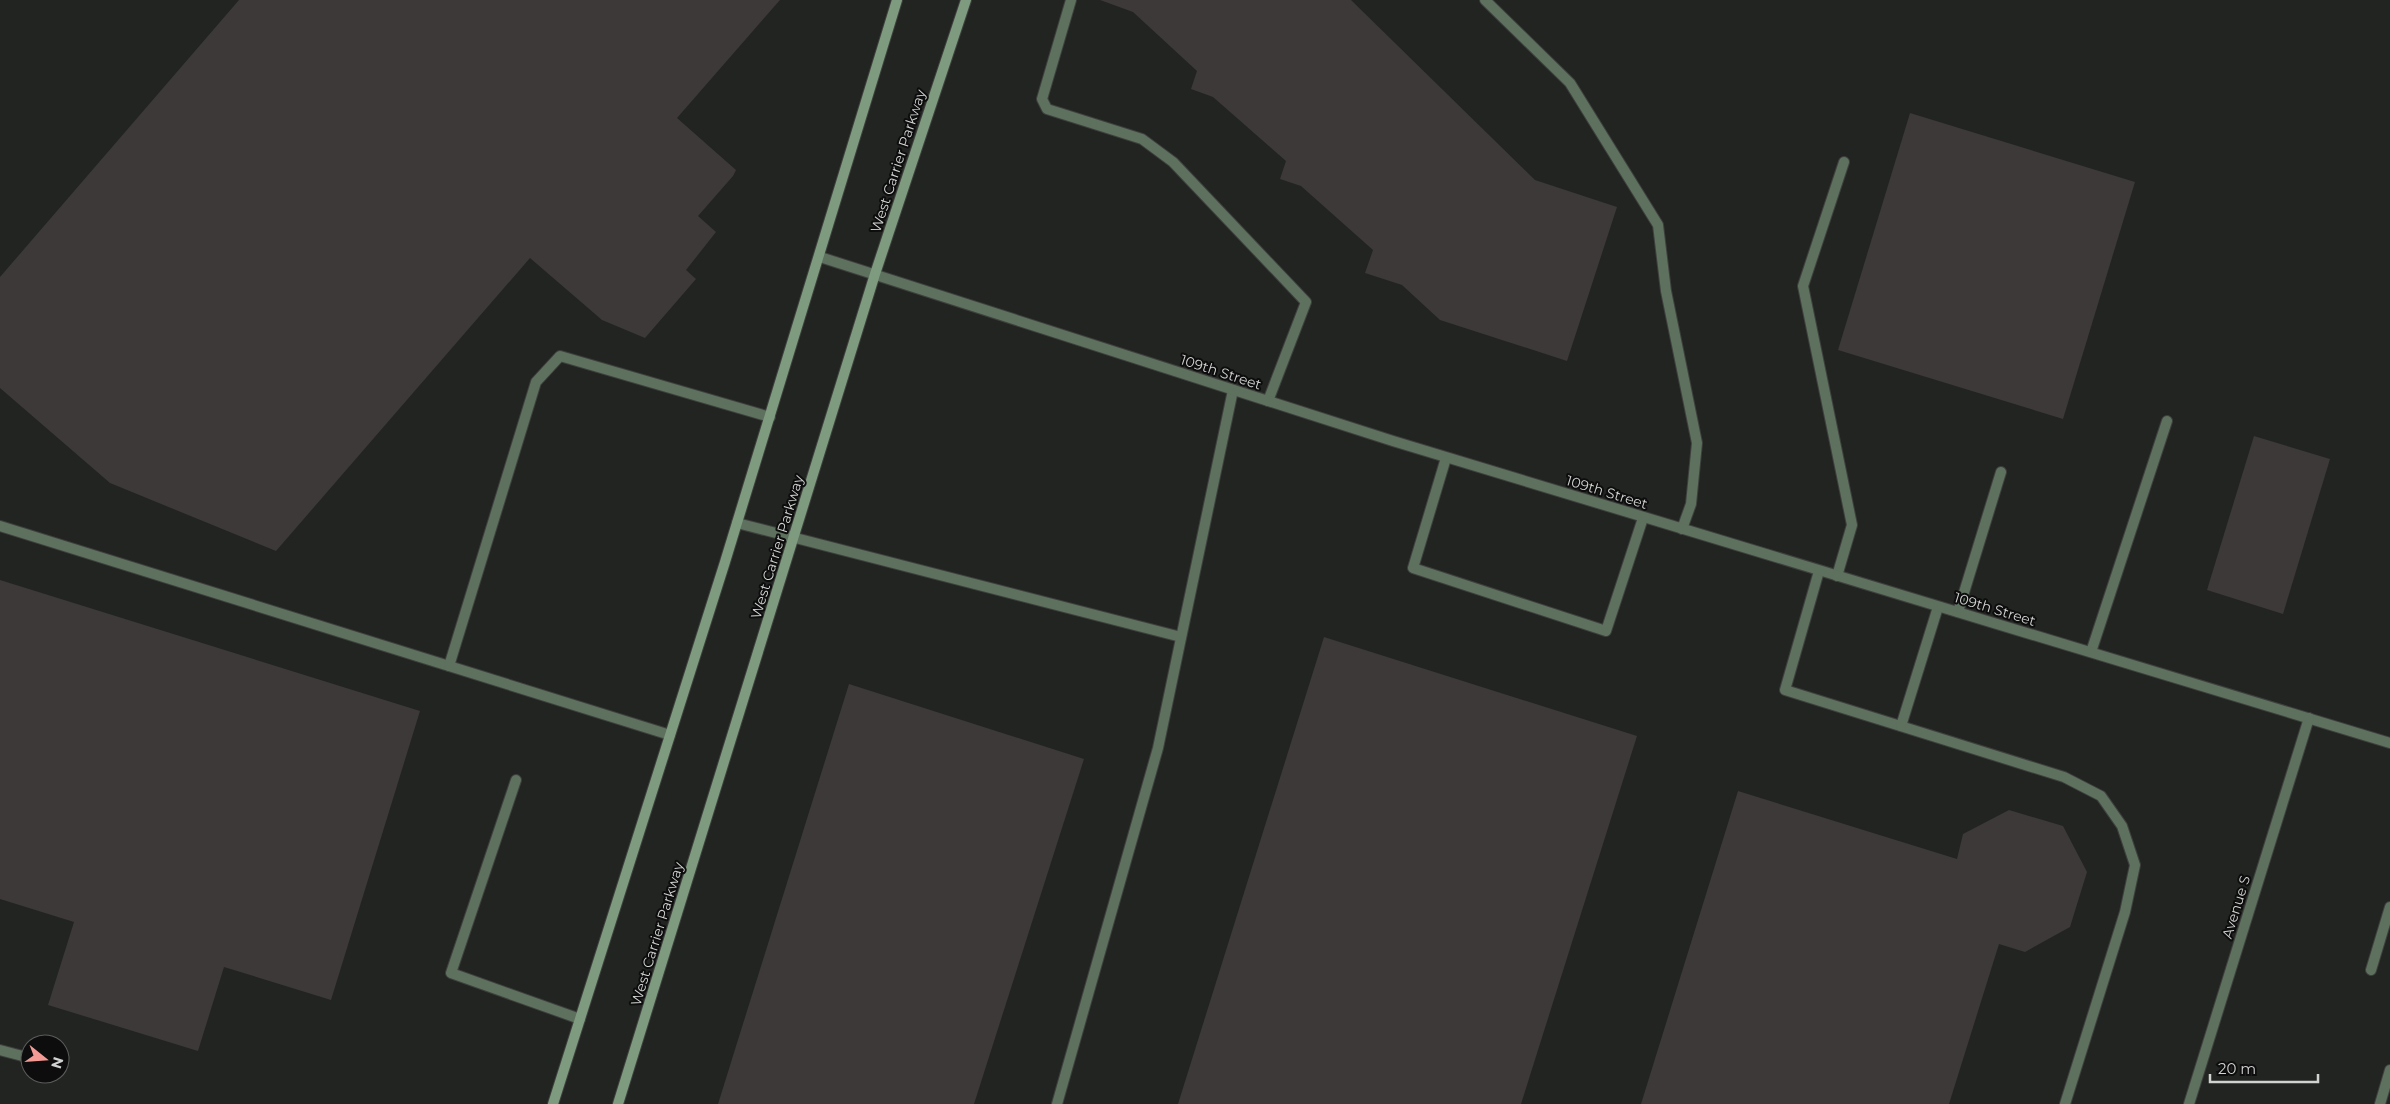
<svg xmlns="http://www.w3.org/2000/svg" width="2390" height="1104" font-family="Montserrat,sans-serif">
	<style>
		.building { fill: #3c3938 }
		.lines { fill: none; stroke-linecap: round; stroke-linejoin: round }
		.service-casing { stroke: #3e403e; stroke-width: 12 }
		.minor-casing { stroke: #3e403e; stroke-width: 12 }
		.secondary-casing { stroke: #3e403e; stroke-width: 12 }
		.service { stroke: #5e705e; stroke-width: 10 }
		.minor { stroke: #5e705e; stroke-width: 10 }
		.secondary { stroke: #7f9b7f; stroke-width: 10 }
		.labels { text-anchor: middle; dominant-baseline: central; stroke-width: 4; stroke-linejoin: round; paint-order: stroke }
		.street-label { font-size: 14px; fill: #d1d3d1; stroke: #0c0d0c }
	</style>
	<rect width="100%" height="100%" fill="#222422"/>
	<g class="building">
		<polygon points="239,0 780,0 677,118 736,170 733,176 698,216 716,232 686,270 696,279 645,338 602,320 530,258 276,551 110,483 0,388 0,277"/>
		<polygon points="1100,0 1351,0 1535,180 1617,207 1567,361 1440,320 1402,285 1365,273 1373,250 1301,186 1280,179 1286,161 1213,97 1191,89 1197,71 1133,12"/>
		<polygon points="1910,113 2135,182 2063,419 1838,350"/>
		<polygon points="2254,436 2330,459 2283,614 2207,590"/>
		<polygon points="0,580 420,711 331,1000 224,967 198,1051 48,1005 74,922 0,899"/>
		<polygon points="1324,637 1637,736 1521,1104 1178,1104"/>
		<polygon points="849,684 1084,759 974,1104 718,1104"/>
		<polygon points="1738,791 1957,859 1963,834 2009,810 2063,826 2087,872 2070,927 2025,952 1999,944 1949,1104 1641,1104"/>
	</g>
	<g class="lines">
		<g class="service-casing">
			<g id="service">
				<polyline points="1071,0 1042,99 1047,109 1142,139 1173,162 1306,302 1268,401"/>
				<polyline points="1485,0 1570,83 1658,225 1666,291 1697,443 1691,504 1682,529"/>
				<polyline points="1446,458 1413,568 1606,631 1643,518"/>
				<polyline points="737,523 1181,637"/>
				<polyline points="0,526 449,666"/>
				<polyline points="1819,571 1785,690 2064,777 2101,796 2122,826 2135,865 2125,912 2065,1104"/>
				<polyline points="1837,576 1852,525 1803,286 1844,162"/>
				<polyline points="1958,612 2001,472"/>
				<polyline points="2091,652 2167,421"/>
				<polyline points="1901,726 1938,607"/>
				<polyline points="670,735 449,666 536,382 560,356 770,417"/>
				<polyline points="516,780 451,973 580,1019"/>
				<polyline points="2371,970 2390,907"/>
				<polyline points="0,1050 30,1058"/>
				<polyline points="1057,1104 1158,748 1233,390"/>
				<polyline points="2380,1104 2390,1070"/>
			</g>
		</g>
		<g class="minor-casing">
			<g id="minor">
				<polyline points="820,257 1393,441 2390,743"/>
				<polyline points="2189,1104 2309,718"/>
			</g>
		</g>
		<g class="secondary-casing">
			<g id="secondary">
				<polyline points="553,1104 725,562 897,0"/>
				<polyline points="618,1104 875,274 966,0"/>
			</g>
		</g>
		<use href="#service" class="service"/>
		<use href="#minor" class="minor"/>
		<use href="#secondary" class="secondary"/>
	</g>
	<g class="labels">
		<g class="street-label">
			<text transform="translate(898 161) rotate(-72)">West Carrier Parkway</text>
			<text transform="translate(1221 372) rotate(18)">109th Street</text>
			<text transform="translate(1607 492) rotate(17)">109th Street</text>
			<text transform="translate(777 547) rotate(-73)">West Carrier Parkway</text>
			<text transform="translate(1995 609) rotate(17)">109th Street</text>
			<text transform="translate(2236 907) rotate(-73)">Avenue S</text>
			<text transform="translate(657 934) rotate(-73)">West Carrier Parkway</text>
		</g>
	</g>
	<g transform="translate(45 1059) rotate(107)"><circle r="24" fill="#0c0d0c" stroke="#5b5c5b"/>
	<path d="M0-4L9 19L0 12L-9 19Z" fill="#f59b96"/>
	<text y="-8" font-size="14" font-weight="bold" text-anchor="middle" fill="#d1d3d1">N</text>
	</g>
	<path d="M2210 1074v8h108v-8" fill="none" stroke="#d1d3d1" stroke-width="2.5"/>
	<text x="2218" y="1074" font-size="15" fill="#d1d3d1" stroke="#0c0d0c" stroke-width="4" paint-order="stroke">20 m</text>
</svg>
